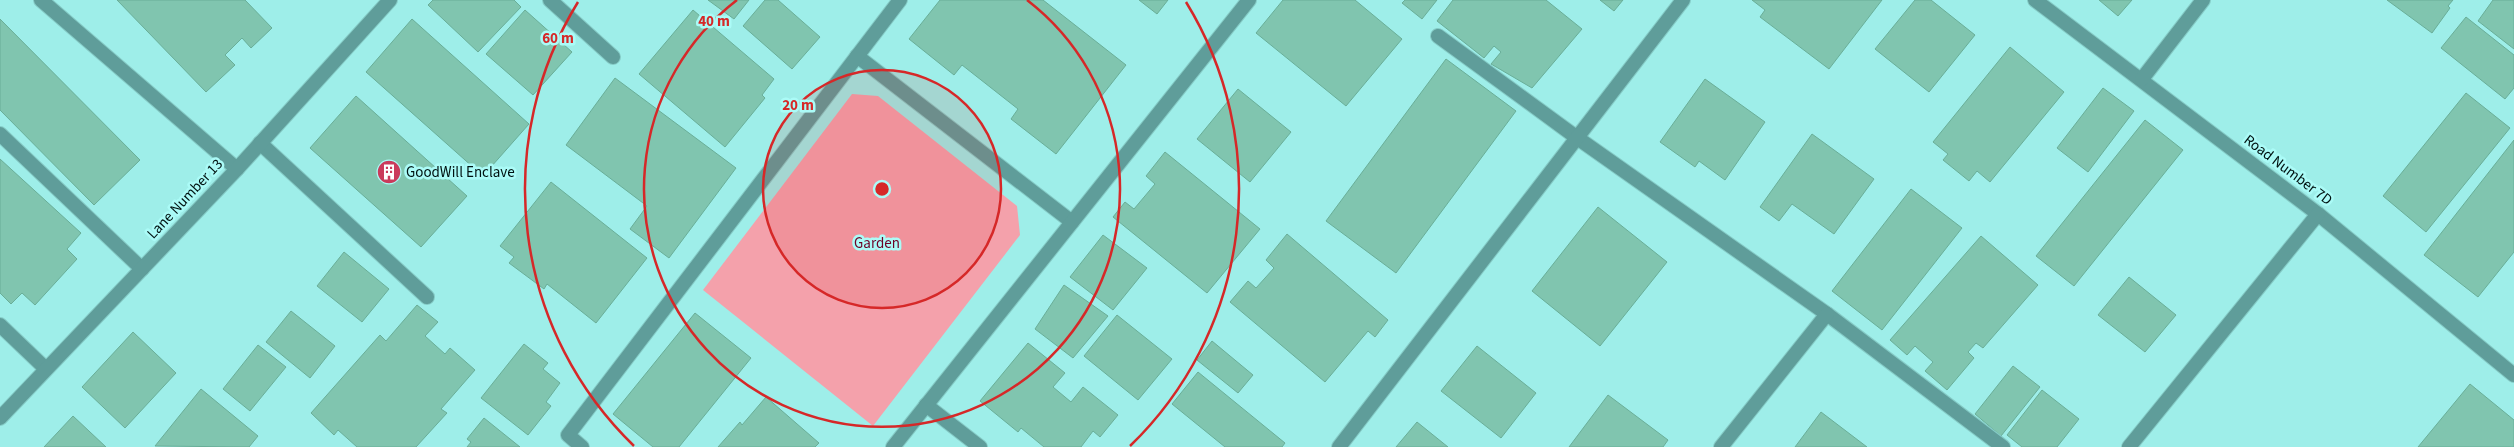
<svg xmlns="http://www.w3.org/2000/svg" width="2514" height="447" font-family="'Source Sans 3',sans-serif">
	<style>
		.green { fill: #f4a1ab }
		.building { fill: #80c5af; stroke: #69ae98 }
		.lines { fill: none; stroke-linecap: round; stroke-linejoin: round }
		.service-casing { stroke: #85cbc6; stroke-width: 16 }
		.minor-casing { stroke: #85cbc6; stroke-width: 16 }
		.tertiary-casing { stroke: #85cbc6; stroke-width: 16 }
		.service { stroke: #5f9d9a; stroke-width: 14 }
		.minor { stroke: #5f9d9a; stroke-width: 14 }
		.tertiary { stroke: #5f9d9a; stroke-width: 14 }
		.ring { fill: none; stroke: #d62828; stroke-width: 2.5 }
		.labels { text-anchor: middle; dominant-baseline: central; stroke-width: 5; stroke-linejoin: round; paint-order: stroke }
		.street-label { font-size: 15px; fill: #001211; stroke: #abfbf7 }
		.poi-label { font-size: 15px; fill: #001211; stroke: #abfbf7; text-anchor: start }
		.park-label { font-size: 15px; fill: #6e0025; stroke: #abfbf7 }
		.centre { fill: #d62828; stroke: #abfbf7; stroke-width: 2.5 }
		.ring-label { font-size: 15px; text-anchor: middle; font-weight: bold; fill: #d62828; stroke: #abfbf7; stroke-width: 5; stroke-linejoin: round; paint-order: stroke }
	</style>
	<rect width="100%" height="100%" fill="#9eeee9"/>
	<polygon class="green" points="852,94 878,96 1017,206 1020,235 873,426 703,290"/>
	<g class="building">
		<polygon points="117,0 245,0 272,28 251,48 242,38 225,55 235,65 206,92"/>
		<polygon points="433,0 514,0 521,7 478,52 428,5"/>
		<polygon points="708,0 749,0 734,19"/>
		<polygon points="765,0 778,0 820,37 792,69 743,26"/>
		<polygon points="940,0 1043,0 1126,65 1056,154 1011,119 1018,109 962,65 954,75 909,39"/>
		<polygon points="1139,0 1168,0 1157,14"/>
		<polygon points="1283,0 1355,0 1402,39 1346,106 1256,33"/>
		<polygon points="1405,0 1437,0 1422,19 1402,3"/>
		<polygon points="1453,0 1546,0 1582,29 1532,88 1491,64 1501,52 1494,46 1484,58 1437,21"/>
		<polygon points="1600,0 1623,0 1614,11"/>
		<polygon points="1752,0 1882,0 1829,69 1760,17 1765,10"/>
		<polygon points="1915,0 1931,0 1975,35 1929,92 1875,49"/>
		<polygon points="2099,0 2132,0 2118,16"/>
		<polygon points="2387,0 2453,0 2448,6 2450,8 2432,33"/>
		<polygon points="2493,0 2514,0 2514,49 2478,21"/>
		<polygon points="525,10 572,52 533,95 486,54"/>
		<polygon points="693,10 774,79 762,95 765,98 725,147 639,74"/>
		<polygon points="2466,17 2514,55 2514,88 2505,99 2441,48"/>
		<polygon points="0,19 140,160 94,205 0,110"/>
		<polygon points="412,19 529,124 483,176 366,72"/>
		<polygon points="2010,47 2064,92 1990,182 1977,171 1969,181 1943,160 1948,154 1933,142"/>
		<polygon points="1446,59 1516,111 1396,273 1326,221"/>
		<polygon points="615,78 736,168 669,258 630,229 647,206 566,145"/>
		<polygon points="1705,79 1765,122 1725,180 1699,161 1695,167 1660,142"/>
		<polygon points="2103,88 2134,111 2088,172 2057,148"/>
		<polygon points="1238,89 1291,132 1250,182 1197,139"/>
		<polygon points="2466,93 2510,128 2426,232 2383,196"/>
		<polygon points="356,96 467,196 421,247 310,148"/>
		<polygon points="2145,120 2183,150 2074,286 2036,256"/>
		<polygon points="1812,134 1874,179 1834,234 1792,204 1779,221 1760,207"/>
		<polygon points="2514,140 2514,252 2478,297 2424,255"/>
		<polygon points="1165,152 1260,229 1207,293 1113,217 1125,202 1134,209 1155,184 1146,176"/>
		<polygon points="0,159 81,233 67,249 77,259 35,305 22,293 11,304 0,293"/>
		<polygon points="551,182 647,258 596,323 547,284 544,289 509,263 514,257 500,246"/>
		<polygon points="1911,189 1962,228 1882,330 1832,291"/>
		<polygon points="1598,207 1667,262 1600,346 1532,291"/>
		<polygon points="1287,234 1388,320 1375,337 1368,331 1325,382 1230,302 1248,281 1256,288 1274,268 1266,260"/>
		<polygon points="1103,235 1147,268 1113,310 1070,277"/>
		<polygon points="1981,236 2038,285 1983,348 1976,343 1968,352 1974,358 1947,390 1925,371 1933,362 1915,346 1907,355 1890,340"/>
		<polygon points="344,252 389,289 362,322 317,286"/>
		<polygon points="2129,277 2176,315 2145,352 2098,315"/>
		<polygon points="1064,285 1108,316 1073,358 1035,329"/>
		<polygon points="417,305 438,322 425,336 445,354 450,348 475,370 441,409 447,413 416,447 357,447 338,430 334,435 311,413 380,335 386,341"/>
		<polygon points="291,311 335,346 310,378 266,342"/>
		<polygon points="695,313 751,358 679,447 653,447 613,414"/>
		<polygon points="1117,315 1172,359 1138,400 1084,356"/>
		<polygon points="133,332 176,373 125,428 82,387"/>
		<polygon points="1212,341 1253,375 1238,393 1197,360"/>
		<polygon points="1028,343 1065,373 1053,387 1071,402 1083,387 1118,415 1100,437 1093,431 1081,447 1044,447 1021,428 1018,432 980,401"/>
		<polygon points="524,344 548,363 543,369 560,383 546,402 551,406 528,435 481,398"/>
		<polygon points="258,345 286,367 250,411 223,389"/>
		<polygon points="1477,346 1536,393 1501,438 1441,391"/>
		<polygon points="2013,366 2040,387 2001,436 1975,414"/>
		<polygon points="1198,372 1285,443 1282,447 1225,447 1172,404"/>
		<polygon points="2470,384 2514,420 2514,447 2418,447"/>
		<polygon points="201,389 258,436 249,447 155,446"/>
		<polygon points="2042,390 2079,419 2057,447 2022,447 2007,435"/>
		<polygon points="1608,395 1668,440 1663,447 1569,447"/>
		<polygon points="766,397 819,443 815,447 718,447 740,422 742,425"/>
		<polygon points="1821,412 1867,447 1795,447"/>
		<polygon points="73,416 106,447 44,447"/>
		<polygon points="484,418 520,447 467,447 471,442 467,439"/>
		<polygon points="1417,422 1448,447 1396,447"/>
	</g>
	<g class="lines">
		<g class="service-casing">
			<polyline id="service" points="0,134 142,269"/>
		</g>
		<g class="minor-casing">
			<g id="minor">
				<polyline points="41,0 237,169"/>
				<polyline points="550,0 613,57"/>
				<polyline points="2035,0 2318,214 2514,375"/>
				<polyline points="1438,36 1576,137 1827,314 2003,447"/>
				<polyline points="857,56 1072,222"/>
				<polyline points="2142,79 2203,0"/>
				<polyline points="260,143 427,297"/>
				<polyline points="0,325 46,369"/>
				<polyline points="926,405 980,447"/>
				<polyline points="0,418 237,169 390,0"/>
				<polyline points="582,447 568,435 900,0"/>
				<polyline points="893,447 1249,0"/>
				<polyline points="1721,447 1827,314"/>
				<polyline points="2129,447 2318,214"/>
			</g>
		</g>
		<g class="tertiary-casing">
			<polyline id="tertiary" points="1339,447 1683,0"/>
		</g>
		<use href="#service" class="service"/>
		<use href="#minor" class="minor"/>
		<use href="#tertiary" class="tertiary"/>
	</g>
	<circle cx="882" cy="189" r="119" fill="#d62828" fill-opacity=".12"/>
	<g class="ring">
		<circle cx="882" cy="189" r="119"/>
		<path d="M1027 0A238 238 0 1 1 737 0"/>
		<path d="M634 446A357 357 0 0 1 578 2M1186 2A357 357 0 0 1 1130 446"/>
	</g>
	<defs>
		<g id="building-disc" transform="scale(1.25)"><circle r="9.5" fill="#ca3a5b" stroke="#abfbf7"/><path d="M-4-6H4V6H1V3H-1V6H-4ZM-2.5-4.3h1.7v1.8h-1.7ZM.8-4.3h1.7v1.8H.8ZM-2.5-1h1.7V.8h-1.7ZM.8-1h1.7V.8H.8Z" fill="#fff"/></g>
	</defs>
	<g fill-rule="evenodd">
		<use href="#building-disc" x="389" y="172"/>
	</g>
	<g class="labels">
		<g class="street-label">
			<text transform="translate(2288 170) rotate(37)">Road Number 7D</text>
			<text transform="translate(185 199) rotate(-47)">Lane Number 13</text>
		</g>
		<g class="poi-label">
			<text x="406" y="172">GoodWill Enclave</text>
		</g>
		<g class="park-label">
			<text x="877" y="243">Garden</text>
		</g>
	</g>
	<circle cx="882" cy="189" r="8" class="centre"/>
	<g class="ring-label">
		<text x="714" y="26">40 m</text>
		<text x="558" y="43">60 m</text>
		<text x="798" y="110">20 m</text>
	</g>
</svg>
